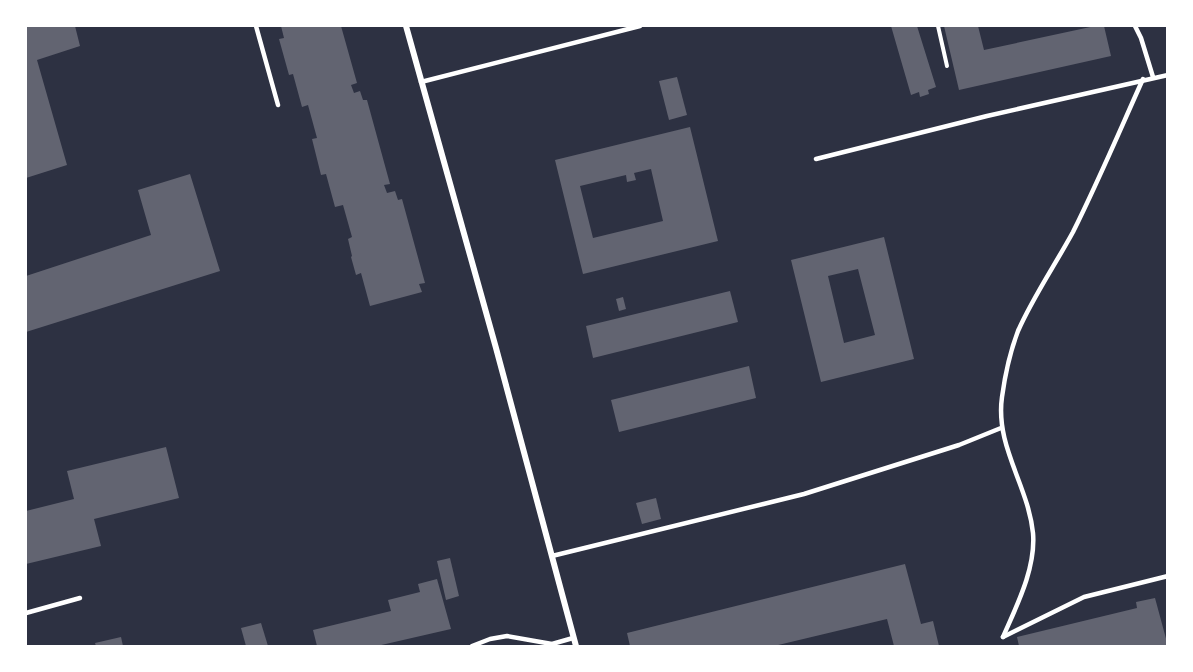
<svg xmlns="http://www.w3.org/2000/svg" width="1193" height="672" font-family="'Alegreya Sans',sans-serif">
	<style>
		.building { fill: #626471; fill-rule: evenodd }
		.lines { fill: none; stroke-linecap: round; stroke-linejoin: round }
		.path { stroke: #fff; stroke-width: 4 }
		.service { stroke: #fff; stroke-width: 4.5 }
		.minor { stroke: #fff; stroke-width: 6 }
	</style>
	<rect width="100%" height="100%" fill="#2d3142"/>
	<g class="building">
		<polygon points="26,26 75,26 80,46 37,60 67,165 26,178"/>
		<polygon points="281,26 341,26 357,83 351,85 354,93 360,91 363,100 367,100 390,184 384,185 387,193 395,191 398,200 402,199 425,283 419,284 422,292 370,306 361,273 356,275 351,257 352,256 348,239 352,237 343,205 335,207 326,174 321,175 312,139 317,138 308,105 302,107 293,74 289,75 279,39 284,38"/>
		<polygon points="891,26 917,26 936,87 928,90 929,94 920,97 919,92 911,95"/>
		<polygon points="944,26 978,26 984,50 1095,26 1104,26 1111,56 959,90"/>
		<polygon points="677,77 687,115 669,120 659,81"/>
		<path d="M690,127l28,114 -135,33 -28,-114zM651,169l12,52 -70,17 -13,-52 46,-11 1,7 9,-2 -2,-7z"/>
		<polygon points="190,174 220,271 26,332 26,276 151,235 138,190"/>
		<path d="M884,237l30,122 -93,23 -30,-122zM858,269l17,66 -31,8 -16,-67z"/>
		<polygon points="730,291 738,322 593,358 586,326"/>
		<polygon points="623,297 626,309 619,311 616,299"/>
		<polygon points="749,366 756,398 619,432 611,400"/>
		<polygon points="166,447 179,498 94,519 101,546 26,564 26,511 74,499 67,471"/>
		<polygon points="656,498 661,519 642,524 636,503"/>
		<polygon points="450,558 459,596 446,600 437,561"/>
		<polygon points="905,564 921,624 933,621 939,646 894,646 887,619 774,646 630,646 627,633"/>
		<polygon points="437,579 451,629 377,646 317,646 313,630 391,611 388,600 420,592 418,584"/>
		<polygon points="1155,598 1168,646 1019,646 1017,637 1137,608 1136,602"/>
		<polygon points="261,623 268,646 246,646 241,628"/>
		<polygon points="121,637 123,646 96,646 95,643"/>
	</g>
	<g class="lines">
		<polyline class="path" points="938,26 947,66"/>
		<g class="service">
			<polyline points="256,26 278,105"/>
			<polyline points="1135,26 1141,38 1153,77"/>
			<polyline points="421,82 640,26"/>
			<polyline points="816,159 987,116 1168,75"/>
			<polyline points="552,556 804,494 959,445 1001,428"/>
			<polyline points="26,613 80,598"/>
			<path d="M1003,637c14,-32 33,-69 30,-104 -5,-48 -38,-87 -31,-136 3,-22 8,-45 16,-66 15,-34 37,-66 55,-99 25,-50 47,-102 70,-153"/>
			<polyline points="1003,637 1084,597 1168,576"/>
			<polyline points="472,646 490,639 507,636 552,644 573,638"/>
		</g>
		<polyline class="minor" points="406,26 496,348 576,646"/>
	</g>
	<rect width="1193" height="672" fill="none" stroke="#ffffff" stroke-width="54"/>
</svg>
